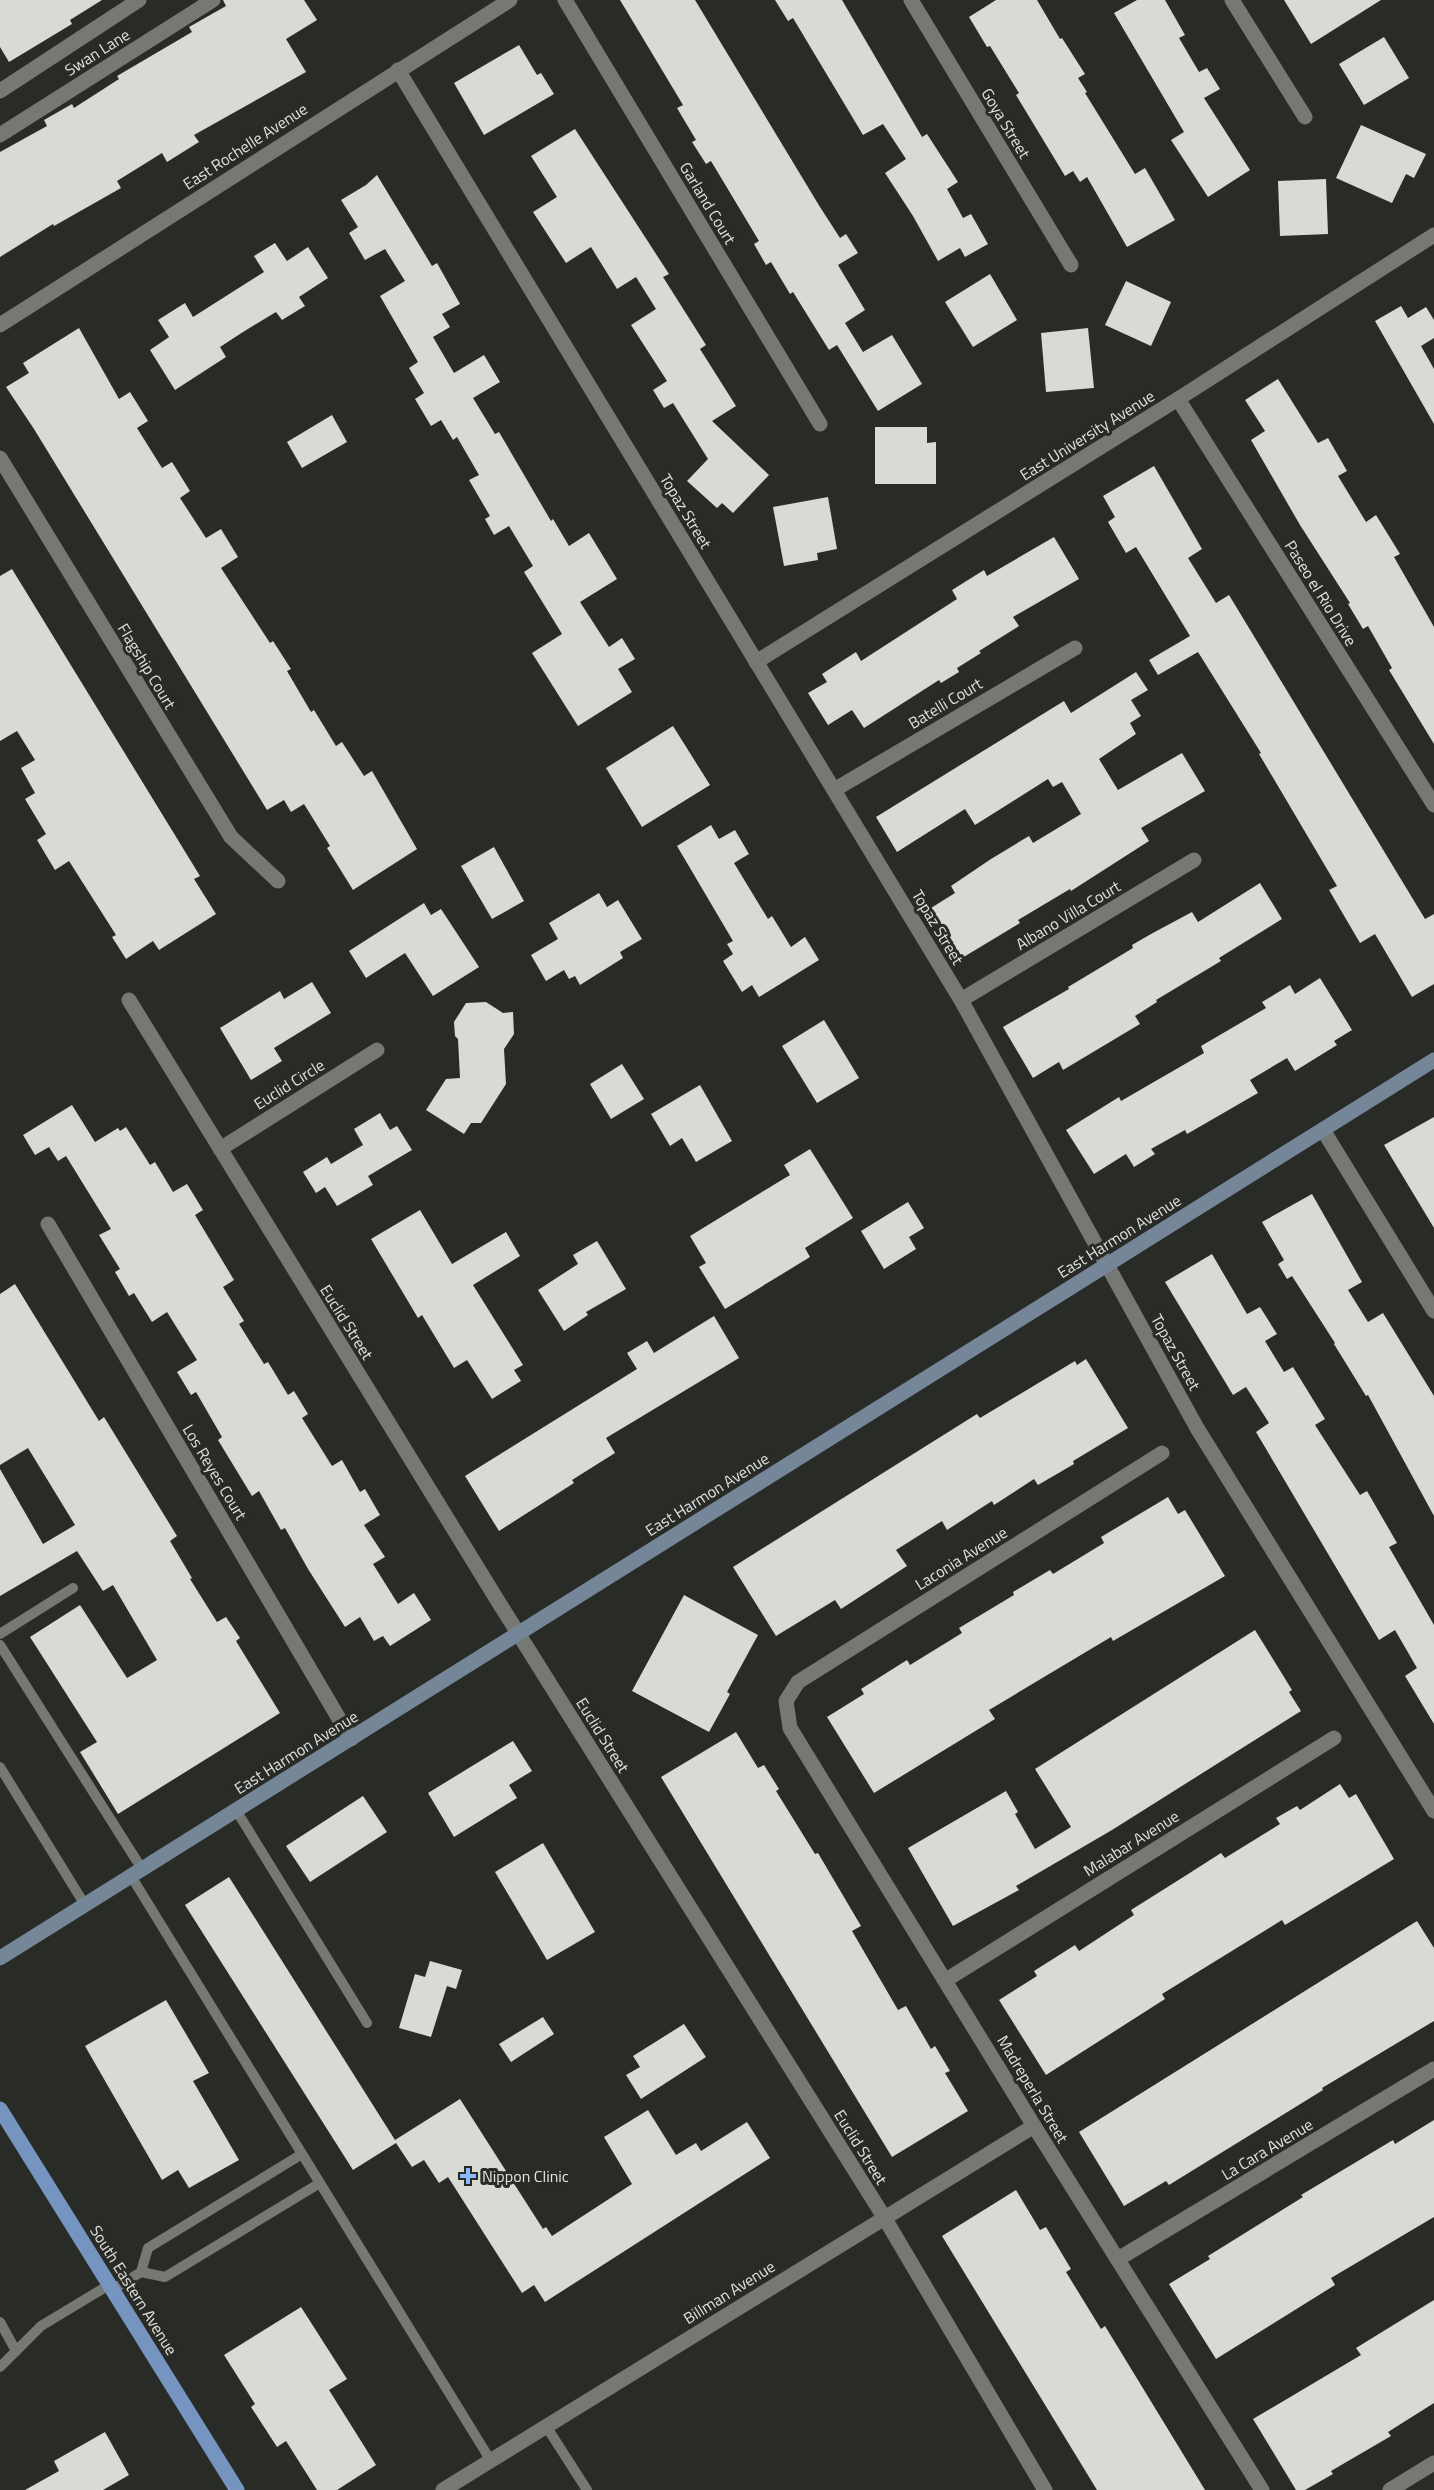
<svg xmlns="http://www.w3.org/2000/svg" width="1434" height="2490" font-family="'Titillium Web',sans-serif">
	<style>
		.building { fill: #d7dad5 }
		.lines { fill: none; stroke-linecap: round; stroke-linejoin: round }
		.service { stroke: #757873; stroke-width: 10 }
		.minor { stroke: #757873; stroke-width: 15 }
		.tertiary { stroke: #757873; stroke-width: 15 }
		.secondary { stroke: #758699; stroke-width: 15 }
		.primary { stroke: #7595c0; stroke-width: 15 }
		.poi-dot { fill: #8cb9fc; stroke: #292b27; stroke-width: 2 }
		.labels { text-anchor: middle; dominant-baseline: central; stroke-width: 6; stroke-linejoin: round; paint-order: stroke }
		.street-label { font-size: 16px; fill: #e1e3e0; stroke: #292b27 }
		.poi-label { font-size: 16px; fill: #e1e3e0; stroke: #292b27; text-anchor: start }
	</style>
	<rect width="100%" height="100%" fill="#292b27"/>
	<g class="building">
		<polygon points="0,0 102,0 70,20 72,24 9,62 0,47"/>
		<polygon points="223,0 304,0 317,20 286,39 306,72 194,135 199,142 167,162 162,153 117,181 121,188 54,226 53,224 0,257 0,152 47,126 44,120 72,104 74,108 119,79 117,76 192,32 189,27 226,6"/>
		<polygon points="620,0 695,0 820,207 840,238 846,234 858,253 838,265 865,310 845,323 863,352 892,335 922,384 878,411 837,345 829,350 793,292 790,294 771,262 766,265 754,244 759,241 711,161 706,164 692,142 696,140 677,108 683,105"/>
		<polygon points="775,0 842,0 922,137 927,134 958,182 947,189 963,218 971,214 988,244 965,257 960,248 938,261 913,216 885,173 906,159 883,124 863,135 793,18 788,21"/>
		<polygon points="996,0 1037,0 1060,39 1062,38 1085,74 1078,78 1087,92 1085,93 1135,174 1145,168 1175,220 1127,247 1087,177 1080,182 1073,171 1065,176 1016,95 1019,93 990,46 987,47 969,17"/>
		<polygon points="1137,0 1165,0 1185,35 1179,38 1199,72 1207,68 1220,89 1204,98 1250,170 1208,197 1171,140 1184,132 1114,13"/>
		<polygon points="1284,0 1381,0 1311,44"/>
		<polygon points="1384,37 1409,78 1364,105 1339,64"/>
		<polygon points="519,45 537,75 541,73 554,94 484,135 454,83"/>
		<polygon points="1361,125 1426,154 1414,178 1406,174 1392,203 1336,178"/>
		<polygon points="575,129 669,274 663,277 706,345 700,349 736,406 712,421 769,475 733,513 722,503 717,508 687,481 708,459 673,403 664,408 653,390 667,381 631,325 656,309 636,277 617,289 591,247 566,263 533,212 557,197 531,156"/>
		<polygon points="377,175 432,266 437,263 460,304 442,314 450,327 433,337 454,373 484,355 500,382 473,398 495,434 499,432 551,521 553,519 569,546 589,533 617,579 580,602 609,647 622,638 635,659 618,669 632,692 578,726 532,653 562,634 524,572 533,566 509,526 494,535 485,519 490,516 469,480 479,475 457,437 453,440 441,420 431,426 415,399 424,393 409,368 418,362 380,296 405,281 385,249 365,260 349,233 358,227 341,200 366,185"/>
		<polygon points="1326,179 1328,234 1280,236 1278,181"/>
		<polygon points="275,243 287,261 308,247 328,278 299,297 305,306 282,320 276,312 243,332 220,347 226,357 175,390 150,350 169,337 158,320 185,303 193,317 264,272 254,256"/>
		<polygon points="990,274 1017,320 973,347 945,302"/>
		<polygon points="1126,281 1171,302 1151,346 1105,325"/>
		<polygon points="1401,306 1408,318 1426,307 1434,320 1434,338 1421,346 1434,369 1434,424 1375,321"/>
		<polygon points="79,328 119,399 130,392 148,421 137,428 162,468 172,462 190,491 180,498 206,538 221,529 238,557 221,568 270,643 273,641 291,669 287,671 311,712 314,710 336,746 342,742 364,776 372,771 417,849 353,890 327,848 330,846 304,804 291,812 284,800 267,810 34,429 6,387 29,373 23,363"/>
		<polygon points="1088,328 1094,388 1046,392 1041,333"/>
		<polygon points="1278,379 1318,443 1328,438 1347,471 1338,476 1366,522 1376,515 1400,554 1394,557 1434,627 1434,744 1389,670 1392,668 1368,626 1363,629 1348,604 1350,603 1300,525 1251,440 1265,431 1245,400"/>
		<polygon points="332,415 347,442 302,468 287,442"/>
		<polygon points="875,427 927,427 927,443 936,442 936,484 875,484"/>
		<polygon points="1154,466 1202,549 1188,558 1216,603 1229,595 1425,919 1434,914 1434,984 1412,997 1375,934 1360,943 1329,890 1337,886 1259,754 1261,753 1198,652 1158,675 1149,660 1190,636 1136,547 1126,553 1108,522 1115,517 1103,496"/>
		<polygon points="828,497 837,549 817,553 818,560 784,566 773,507"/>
		<polygon points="1054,537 1079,579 1013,617 1019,626 979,651 981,653 957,668 959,672 941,683 939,680 864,728 852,710 828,725 808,693 827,682 822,674 856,652 861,661 957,599 952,590 984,570 987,576"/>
		<polygon points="12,569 200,876 194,879 216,914 159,950 153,941 126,959 112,937 116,935 69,861 55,870 37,840 46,834 25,799 35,793 21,768 35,760 17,731 0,741 0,576"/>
		<polygon points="1136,672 1148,690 1131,700 1141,716 1130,723 1136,734 1099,759 1118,790 1182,753 1205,791 1141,828 1149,841 1071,891 1070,889 1018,920 1020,923 962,958 931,908 955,893 951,886 991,859 1029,836 1033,843 1081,814 1062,782 1053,787 1048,779 975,825 965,809 897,852 876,817 1064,701 1071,713"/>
		<polygon points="673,726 710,785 642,827 606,768"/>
		<polygon points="711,825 719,839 735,830 749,854 734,863 768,919 772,916 791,947 805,937 819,960 759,997 752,985 742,992 723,961 733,954 727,944 733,941 677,846"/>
		<polygon points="494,847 524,901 492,919 461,866"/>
		<polygon points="1260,883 1282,919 1219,958 1221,961 1156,1000 1157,1002 1135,1016 1140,1024 1063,1070 1059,1062 1033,1078 1003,1027 1069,989 1068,987 1133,948 1132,945 1151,934 1192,912 1198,922"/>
		<polygon points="599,893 607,907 618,900 642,939 620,952 623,958 580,985 575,976 569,979 564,970 546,981 531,955 558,939 549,923"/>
		<polygon points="424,903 431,915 441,909 479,967 433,996 405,953 366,978 349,951"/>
		<polygon points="1320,978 1352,1030 1334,1041 1337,1045 1295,1071 1287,1058 1250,1080 1258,1093 1187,1134 1185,1130 1151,1149 1155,1154 1134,1167 1126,1154 1094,1174 1066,1130 1119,1097 1121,1101 1204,1053 1201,1046 1266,1008 1262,1002 1290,985 1295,994"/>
		<polygon points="312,982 331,1013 274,1048 282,1061 251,1080 220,1028 280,991 284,999"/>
		<polygon points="486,1002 503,1013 513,1012 514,1034 504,1049 506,1084 481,1123 471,1123 464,1134 426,1110 446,1079 460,1078 458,1039 455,1036 454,1022 466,1003"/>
		<polygon points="824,1020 859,1078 817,1103 782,1046"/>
		<polygon points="622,1064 644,1099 611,1119 590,1084"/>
		<polygon points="700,1085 732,1141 696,1162 682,1138 670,1146 651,1114"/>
		<polygon points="72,1105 95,1142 118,1128 120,1131 126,1127 150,1165 155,1162 173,1192 187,1184 203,1210 195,1215 234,1280 223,1287 244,1321 239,1324 264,1364 268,1362 288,1395 294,1391 308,1414 302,1418 332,1466 342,1460 360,1492 365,1489 380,1515 364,1525 385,1557 373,1564 398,1604 414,1593 431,1620 390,1646 383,1636 374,1641 360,1617 345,1627 308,1569 285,1528 281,1530 259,1491 252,1496 218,1440 222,1437 196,1392 191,1395 177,1372 197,1360 167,1312 152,1322 134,1293 129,1296 115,1272 120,1269 99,1235 111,1229 66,1156 58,1161 49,1147 35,1155 23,1135"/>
		<polygon points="380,1113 390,1130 397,1126 412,1150 368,1176 373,1185 337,1206 325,1187 316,1193 303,1172 327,1157 331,1164 363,1145 354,1129"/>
		<polygon points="1434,1117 1434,1228 1384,1145"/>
		<polygon points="810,1149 853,1218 805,1248 810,1257 725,1309 699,1267 706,1263 690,1236 790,1175 784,1165"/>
		<polygon points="1312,1194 1362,1282 1348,1290 1368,1322 1383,1313 1434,1396 1434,1516 1368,1395 1366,1396 1334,1344 1335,1343 1292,1276 1287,1279 1278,1264 1284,1260 1262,1222"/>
		<polygon points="908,1202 924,1228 909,1237 916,1249 884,1269 861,1231"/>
		<polygon points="420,1210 452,1264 506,1232 520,1256 473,1285 523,1365 514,1370 521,1381 492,1399 467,1360 454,1368 422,1315 418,1318 371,1239"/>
		<polygon points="597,1241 626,1289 586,1312 588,1315 564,1331 538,1290 578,1264 573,1255"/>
		<polygon points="1212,1254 1247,1314 1260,1307 1277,1334 1265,1341 1284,1372 1293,1367 1325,1419 1315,1425 1360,1495 1367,1491 1397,1543 1389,1547 1434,1625 1434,1724 1405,1676 1417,1668 1395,1630 1379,1640 1256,1432 1269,1423 1246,1387 1233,1395 1165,1282"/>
		<polygon points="15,1284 99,1421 104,1417 177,1536 170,1541 192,1578 190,1579 217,1622 226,1617 240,1638 236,1641 280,1713 118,1814 80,1752 97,1742 30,1637 80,1605 127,1678 157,1660 113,1585 103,1591 77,1551 0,1596 0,1469 43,1544 75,1525 28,1448 0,1465 0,1294"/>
		<polygon points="714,1316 739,1358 606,1438 615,1453 572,1480 574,1483 499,1531 465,1476 637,1369 627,1353 647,1341 654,1353"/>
		<polygon points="1086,1359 1128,1428 1073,1461 1074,1464 1038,1485 1034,1479 994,1505 992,1501 947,1530 942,1521 896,1550 907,1566 841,1609 835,1600 776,1636 733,1567 977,1414 980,1418 1075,1361 1077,1365"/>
		<polygon points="1168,1497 1178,1514 1185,1510 1225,1576 1113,1641 1111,1637 989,1710 995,1719 874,1793 827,1717 864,1694 861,1689 907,1660 910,1665 962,1633 959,1628 1014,1595 1013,1592 1050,1570 1053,1574 1104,1543 1101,1537"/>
		<polygon points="684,1595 758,1635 727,1692 730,1694 709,1732 632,1691"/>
		<polygon points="1255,1630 1292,1690 1289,1692 1301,1711 1112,1830 1016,1886 1019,1890 953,1926 908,1848 1006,1791 1018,1812 1015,1814 1035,1849 1071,1827 1035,1769"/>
		<polygon points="736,1732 758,1768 764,1765 779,1789 776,1791 815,1854 818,1853 861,1926 852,1931 898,2010 906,2006 931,2049 935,2046 950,2071 945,2073 968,2111 892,2157 661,1777"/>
		<polygon points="513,1741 532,1771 509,1785 517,1798 454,1837 428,1793"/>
		<polygon points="1340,1784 1349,1798 1356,1794 1394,1859 1285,1925 1282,1920 1162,1994 1165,1999 1046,2075 999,2000 1037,1976 1034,1971 1075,1945 1079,1951 1134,1915 1131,1910 1185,1876 1221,1853 1225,1858 1280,1824 1276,1818 1297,1806 1300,1810"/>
		<polygon points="363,1796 387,1832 310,1882 286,1846"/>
		<polygon points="543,1843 595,1932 547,1960 495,1872"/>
		<polygon points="229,1877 395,2140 460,2099 543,2229 546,2227 552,2236 632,2184 604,2137 648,2110 676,2155 696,2143 701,2151 747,2122 770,2158 545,2302 534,2285 522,2293 448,2177 439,2183 424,2160 412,2167 396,2143 353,2170 185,1905"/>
		<polygon points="1417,1921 1434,1948 1434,2021 1322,2088 1323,2090 1169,2185 1166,2181 1124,2206 1079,2132"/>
		<polygon points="430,1961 462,1970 456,1989 447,1986 431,2037 399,2028 415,1974 425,1977"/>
		<polygon points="166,2000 209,2073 193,2081 239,2160 189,2188 178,2170 162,2180 85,2046"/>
		<polygon points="543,2017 554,2034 511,2062 499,2044"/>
		<polygon points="684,2024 706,2057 641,2099 626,2075 640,2067 633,2056"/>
		<polygon points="1434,2120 1434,2217 1331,2278 1335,2285 1216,2359 1169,2284 1210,2259 1208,2256 1303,2197 1301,2195 1393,2140 1395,2144"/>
		<polygon points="1016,2190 1040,2230 1046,2227 1071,2269 1066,2272 1101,2329 1105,2326 1205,2490 1097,2490 942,2236"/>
		<polygon points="1434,2300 1434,2403 1388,2432 1391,2436 1331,2471 1333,2474 1305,2490 1296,2490 1253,2419 1361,2355 1356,2348"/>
		<polygon points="301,2307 347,2379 329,2390 376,2465 337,2490 317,2490 286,2441 277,2447 251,2407 255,2404 224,2355"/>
		<polygon points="105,2432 129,2475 103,2490 25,2490 59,2471 54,2461"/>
	</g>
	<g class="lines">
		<g class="service">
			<polyline points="0,1634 73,1588"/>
			<polyline points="0,1645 142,1869"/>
			<polyline points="0,1767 85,1905"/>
			<polyline points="236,1810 367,2023"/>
			<polyline points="131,1876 491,2461"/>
			<polyline points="141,2272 165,2277 320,2183"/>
			<polyline points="112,2290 141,2272 148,2248 302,2154"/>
			<polyline points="0,2322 16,2351 0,2367"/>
			<polyline points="16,2351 41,2326 109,2285"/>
			<polyline points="546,2426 587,2490"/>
		</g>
		<g class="minor">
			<polyline points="565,0 820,424"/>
			<polyline points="911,0 1071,265"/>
			<polyline points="1232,0 1305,117"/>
			<polyline points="0,91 139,0"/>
			<polyline points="0,135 213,0"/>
			<polyline points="1178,399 1434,805"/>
			<polyline points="0,458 231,837 278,881"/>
			<polyline points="756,662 1178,399 1434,235"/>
			<polyline points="834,790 1075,648"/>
			<polyline points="129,1000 496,1598 884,2217 1045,2490"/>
			<polyline points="961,1000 1194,860"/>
			<polyline points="1323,1130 1434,1311"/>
			<polyline points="220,1149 377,1050"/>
			<polyline points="48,1224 351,1739"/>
			<polyline points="1162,1453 798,1682 786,1701 790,1728 1034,2126 1262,2490"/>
			<polyline points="946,1980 1334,1738"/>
			<polyline points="1118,2259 1434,2069"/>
			<polyline points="443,2490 1034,2126"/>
			<polyline points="1390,2490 1434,2463"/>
		</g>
		<g class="tertiary">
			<polyline points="398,70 961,1000 1197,1428 1434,1811"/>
			<polyline points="0,325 510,0"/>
		</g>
		<polyline class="secondary" points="0,1958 1434,1060"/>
		<polyline class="primary" points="0,2109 237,2490"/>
	</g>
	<path class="poi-dot" d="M465 2167h6v6h6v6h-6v6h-6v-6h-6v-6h6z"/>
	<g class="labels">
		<g class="street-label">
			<text transform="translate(97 52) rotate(-32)">Swan Lane</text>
			<text transform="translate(1006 123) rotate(59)">Goya Street</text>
			<text transform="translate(245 146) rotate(-33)">East Rochelle Avenue</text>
			<text transform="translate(708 203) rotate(59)">Garland Court</text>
			<text transform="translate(1087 435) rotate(-32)">East University Avenue</text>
			<text transform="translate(686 511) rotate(59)">Topaz Street</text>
			<text transform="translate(1321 593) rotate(58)">Paseo el Rio Drive</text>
			<text transform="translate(147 666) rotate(59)">Flagship Court</text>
			<text transform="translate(945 703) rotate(-31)">Batelli Court</text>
			<text transform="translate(1068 915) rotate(-31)">Albano Villa Court</text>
			<text transform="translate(938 927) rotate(59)">Topaz Street</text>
			<text transform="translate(289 1084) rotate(-32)">Euclid Circle</text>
			<text transform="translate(1119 1236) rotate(-32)">East Harmon Avenue</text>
			<text transform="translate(347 1322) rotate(58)">Euclid Street</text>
			<text transform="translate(1176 1352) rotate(61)">Topaz Street</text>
			<text transform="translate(215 1472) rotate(59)">Los Reyes Court</text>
			<text transform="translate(707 1494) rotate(-32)">East Harmon Avenue</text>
			<text transform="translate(961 1558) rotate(-32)">Laconia Avenue</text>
			<text transform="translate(603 1735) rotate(58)">Euclid Street</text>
			<text transform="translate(296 1752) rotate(-32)">East Harmon Avenue</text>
			<text transform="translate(1131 1843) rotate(-32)">Malabar Avenue</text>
			<text transform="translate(1033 2089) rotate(59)">Madreperla Street</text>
			<text transform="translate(861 2147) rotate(58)">Euclid Street</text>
			<text transform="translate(1267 2149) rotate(-31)">La Cara Avenue</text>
			<text transform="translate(134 2290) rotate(58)">South Eastern Avenue</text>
			<text transform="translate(729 2292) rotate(-32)">Billman Avenue</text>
		</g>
		<g class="poi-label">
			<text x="482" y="2176">Nippon Clinic</text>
		</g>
	</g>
</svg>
